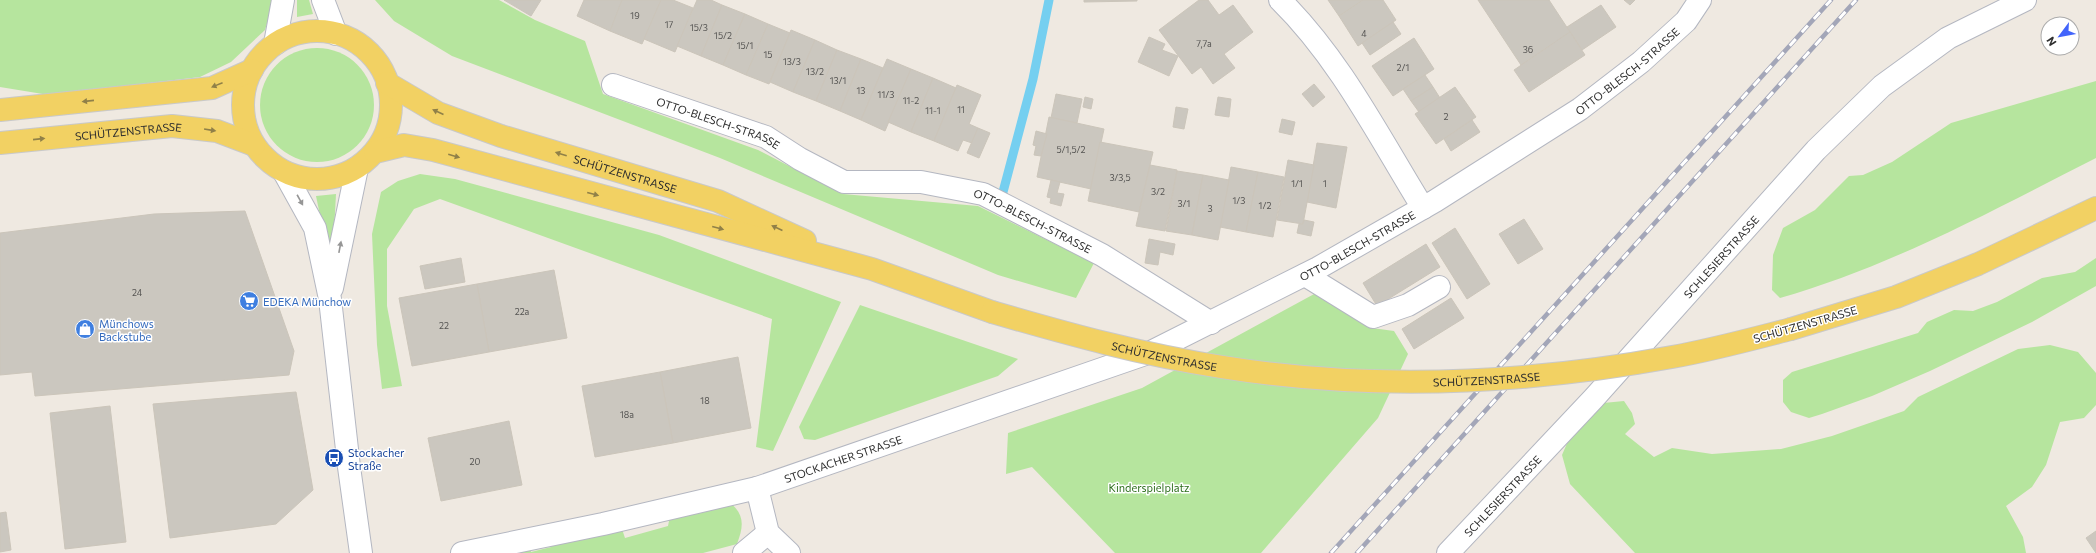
<svg xmlns="http://www.w3.org/2000/svg" width="2096" height="553" font-family="Commissioner,sans-serif">
	<style>
		.green { fill: #b6e59e }
		.lines { fill: none; stroke-linecap: round; stroke-linejoin: round }
		.stream { stroke: #75cff0; stroke-width: 9 }
		.building { fill: #cbc7bf; stroke: #cbc5ba }
		.minor-casing { stroke: #b4b7c1; stroke-width: 24 }
		.major-casing { stroke: #c9c9c9; stroke-width: 24 }
		.minor { stroke: #fff; stroke-width: 22 }
		.major { stroke: #f2d163; stroke-width: 22 }
		.rail-casing { stroke: #a3a6b8; stroke-width: 4.5 }
		.rail { stroke: #fff; stroke-width: 3; stroke-dasharray: 9; stroke-linecap: butt }
		.major-bridge-casing { stroke: #c9c9c9; stroke-width: 24; stroke-linecap: butt }
		.major-bridge { stroke: #f2d163; stroke-width: 22 }
		.oneway { fill: #908048 }
		.oneway2 { fill: #969696 }
		.labels { text-anchor: middle; dominant-baseline: central; stroke-width: 3; stroke-linejoin: round; paint-order: stroke }
		.number-label { font-size: 9px; fill: #555452 }
		.street-label { font-size: 11px; fill: #2e2e2e; stroke: #fff }
		.shop-label { font-size: 11px; fill: #366cbe; stroke: #fff; text-anchor: start }
		.transit-label { font-size: 11px; fill: #164399; stroke: #fff; text-anchor: start }
		.park-label { font-size: 11px; fill: #2c6e1b; stroke: #fff }
	</style>
	<rect width="100%" height="100%" fill="#efe9e1"/>
	<g class="green">
		<polygon points="0,0 274,0 265,30 231,62 200,77 49,95 0,87"/>
		<polygon points="297,0 309,0 313,14 297,17"/>
		<polygon points="375,0 499,0 535,20 585,41 603,94 758,150 843,194 978,206 1094,263 1076,298 998,275 720,158 452,56 394,21"/>
		<circle cx="317" cy="105" r="57"/>
		<path d="M2096,81v77c-103,52 -204,108 -316,140l-8,-8 1,-35 10,-27 32,-18 34,-34 14,-1 29,-13 59,-39z"/>
		<polygon points="420,174 455,179 659,235 841,302 773,451 756,447 772,319 440,199 414,209 387,249 387,306 402,386 382,389 377,345 372,234 381,192 398,181"/>
		<polygon points="336,194 333,249 327,249 316,196"/>
		<polygon points="2096,258 2096,286 2032,322 1930,371 1872,396 1822,414 1809,418 1791,412 1783,402 1783,380 1792,372 1918,333 1927,322 1954,310 1973,311 1997,302 2042,278 2075,272"/>
		<polygon points="1316,293 1372,328 1394,331 1408,354 1378,418 1261,553 1115,553 1032,467 1006,474 1008,433 1142,388"/>
		<polygon points="860,305 1018,359 998,376 815,440 804,439 799,427"/>
		<polygon points="2050,345 2078,352 2096,373 2096,405 2084,418 2060,422 2046,465 2032,487 2006,506 2023,537 2026,553 1635,553 1570,484 1562,455 1578,418 1593,404 1624,401 1632,413 1635,424 1625,434 1654,457 1672,448 1712,454 1781,449 1832,436 1904,411 1918,397 2018,349"/>
		<path d="M725,499c19,13 20,24 12,45l-34,9h-189l16,-9 1,8 20,-5v-7l69,-17 5,15 43,-12 3,-15z"/>
	</g>
	<g class="lines">
		<polyline class="stream" points="1003,192 1033,79 1049,0"/>
	</g>
	<g class="building">
		<polygon points="504,0 541,0 531,16"/>
		<polygon points="584,0 622,0 610,31 577,16"/>
		<polygon points="622,0 661,0 642,44 610,31"/>
		<polygon points="661,0 673,0 693,8 675,52 644,39"/>
		<polygon points="697,0 711,0 722,5 701,56 677,46"/>
		<polygon points="1084,0 1137,0 1137,1 1084,2"/>
		<polygon points="1199,0 1208,0 1219,15 1233,5 1253,32 1224,54 1235,68 1213,84 1201,67 1192,74 1159,30"/>
		<polygon points="1328,0 1363,0 1339,16"/>
		<polygon points="1363,0 1383,0 1396,20 1358,46 1339,16"/>
		<polygon points="1478,0 1549,0 1570,32 1521,65"/>
		<polygon points="1624,0 1635,0 1630,5"/>
		<polygon points="722,5 745,14 723,65 701,56"/>
		<polygon points="1601,5 1616,27 1582,50 1567,27"/>
		<polygon points="745,14 768,24 746,75 723,65"/>
		<polygon points="1393,22 1401,34 1370,55 1362,43"/>
		<polygon points="768,24 790,33 769,84 746,75"/>
		<polygon points="791,30 815,40 793,92 770,82"/>
		<polygon points="1570,32 1585,55 1529,92 1514,70"/>
		<polygon points="1149,37 1165,44 1162,50 1178,56 1169,76 1138,62"/>
		<polygon points="1414,38 1434,69 1393,96 1372,66"/>
		<polygon points="815,40 837,50 816,101 793,92"/>
		<polygon points="837,50 861,59 840,111 816,101"/>
		<polygon points="861,59 883,68 861,120 840,111"/>
		<polygon points="887,59 911,69 885,131 861,120"/>
		<polygon points="911,69 933,78 911,132 888,122"/>
		<polygon points="1425,75 1433,87 1411,101 1403,89"/>
		<polygon points="933,78 956,88 934,141 911,132"/>
		<polygon points="1314,84 1325,97 1313,107 1302,94"/>
		<polygon points="957,85 981,95 969,124 978,128 972,143 963,140 958,151 934,141"/>
		<polygon points="1433,87 1440,98 1419,112 1411,101"/>
		<polygon points="1455,87 1476,117 1436,144 1415,114"/>
		<polygon points="1056,94 1082,99 1077,123 1051,118"/>
		<polygon points="1085,97 1093,99 1091,109 1083,107"/>
		<polygon points="1218,97 1231,99 1229,117 1215,115"/>
		<polygon points="1176,107 1188,109 1184,129 1173,127"/>
		<polygon points="1049,117 1104,129 1091,189 1037,177"/>
		<polygon points="1282,119 1295,122 1292,135 1279,132"/>
		<polygon points="1472,120 1480,132 1451,151 1444,139"/>
		<polygon points="978,128 990,133 979,158 967,153"/>
		<polygon points="1036,131 1047,134 1041,156 1034,155 1036,146 1033,145"/>
		<polygon points="1100,142 1153,152 1139,212 1088,201"/>
		<polygon points="1317,143 1347,147 1336,208 1307,202"/>
		<polygon points="1288,160 1314,165 1303,224 1277,220"/>
		<polygon points="1150,165 1177,170 1165,231 1136,226"/>
		<polygon points="1231,167 1258,172 1246,232 1220,227"/>
		<polygon points="1177,171 1203,175 1192,235 1166,231"/>
		<polygon points="1258,172 1284,177 1273,237 1246,232"/>
		<polygon points="1203,175 1229,180 1218,240 1192,235"/>
		<polygon points="1051,180 1060,182 1057,193 1064,194 1061,206 1050,203 1051,198 1047,197"/>
		<polygon points="245,211 294,351 289,375 35,396 32,372 0,375 0,233 154,214"/>
		<polygon points="1524,219 1543,249 1518,264 1499,234"/>
		<polygon points="1304,220 1314,222 1311,236 1297,233 1299,224 1303,224"/>
		<polygon points="1455,228 1490,284 1467,299 1432,243"/>
		<polygon points="1149,239 1175,244 1173,255 1160,252 1158,265 1145,263"/>
		<polygon points="1426,244 1440,267 1377,306 1363,283"/>
		<polygon points="461,258 465,282 425,289 420,266"/>
		<polygon points="554,270 567,338 489,352 477,284"/>
		<polygon points="477,284 489,352 412,366 399,298"/>
		<polygon points="1451,298 1464,318 1414,349 1402,329"/>
		<polygon points="738,357 751,428 673,443 660,372"/>
		<polygon points="660,372 673,443 595,457 582,386"/>
		<polygon points="296,392 313,490 276,524 170,538 153,404"/>
		<polygon points="110,406 126,542 65,549 50,413"/>
		<polygon points="509,421 522,485 441,501 428,438"/>
		<polygon points="6,512 11,550 0,552 0,513"/>
		<polygon points="2096,531 2096,553 2086,538"/>
	</g>
	<g class="lines">
		<g class="minor-casing">
			<g id="minor">
				<polyline points="323,0 336,34"/>
				<path d="M1280,0c60,59 99,137 143,208"/>
				<polyline points="275,44 283,0"/>
				<path id="s1" d="M613,85l153,52 34,22 44,23h77l62,12 119,61 109,68"/>
				<polyline points="284,172 315,228 330,299 349,467 361,553"/>
				<polyline points="1305,275 1373,317 1408,305 1439,287"/>
				<polyline points="332,288 357,168"/>
				<polyline points="757,488 768,533 789,553"/>
				<path id="s2" d="M462,553l141,-29 154,-36 394,-136 167,-84 117,-67 145,-92 61,-47 45,-41 14,-21"/>
				<polyline points="744,553 768,533"/>
				<path id="s3" d="M1448,553l146,-155 222,-248 66,-64 66,-48 77,-38"/>
			</g>
		</g>
		<g class="major-casing">
			<g id="major">
				<circle cx="317" cy="105" r="74"/>
				<path id="s4" d="M387,83l51,30 63,23 217,65 87,40"/>
				<polyline points="0,110 212,88 252,70"/>
				<path id="s5" d="M0,143l172,-17 45,5 37,14"/>
				<polyline points="375,152 404,145 433,150 872,269 992,312"/>
				<polyline points="1791,329 1896,297 1978,264 2096,208"/>
			</g>
		</g>
		<use href="#minor" class="minor"/>
		<use href="#major" class="major"/>
		<g class="rail-casing">
			<g id="rail">
				<polyline points="1331,553 1831,0"/>
				<polyline points="1357,553 1856,0"/>
			</g>
		</g>
		<use href="#rail" class="rail"/>
		<g class="major-bridge-casing">
			<g id="major-bridge">
				<path id="s6" d="M992,312c76,22 151,43 230,55 149,24 302,17 450,-10 40,-7 80,-18 119,-28"/>
			</g>
		</g>
		<use href="#major-bridge" class="major-bridge"/>
	</g>
	<defs><path id="oneway-solid" d="M-6-.8H1V-3.2L6.5 0L1 3.2V.8H-6Z"/></defs>
	<g class="oneway">
		<use href="#oneway-solid" transform="translate(217 85) rotate(158)"/>
		<use href="#oneway-solid" transform="translate(88 101) rotate(174)"/>
		<use href="#oneway-solid" transform="translate(438 112) rotate(-156)"/>
		<use href="#oneway-solid" transform="translate(210 130) rotate(9)"/>
		<use href="#oneway-solid" transform="translate(39 139) rotate(-6)"/>
		<use href="#oneway-solid" transform="translate(561 154) rotate(-163)"/>
		<use href="#oneway-solid" transform="translate(454 156) rotate(16)"/>
		<use href="#oneway-solid" transform="translate(593 194) rotate(15)"/>
		<use href="#oneway-solid" transform="translate(718 228) rotate(15)"/>
		<use href="#oneway-solid" transform="translate(777 228) rotate(-155)"/>
	</g>
	<g class="oneway2">
		<use href="#oneway-solid" transform="translate(300 200) rotate(61)"/>
		<use href="#oneway-solid" transform="translate(340 247) rotate(-79)"/>
	</g>
	<defs>
		<g id="supermarket-disc" transform="scale(1)"><circle r="9.5" fill="#3f7fe0" stroke="#fff"/><path d="M-6-5.5h2.5l.6 2H6L4.5 2H-2.5L-4.4-4H-6ZM-1.5 3.2a1.3 1.3 0 1 0 .1 0ZM3 3.2a1.3 1.3 0 1 0 .1 0Z" fill="#fff"/></g>
		<g id="shop-disc" transform="scale(1)"><circle r="9.5" fill="#3f7fe0" stroke="#fff"/><path d="M-5-2.5h2.3a2.7 3.5 0 0 1 5.4 0H5L5.5 6h-11ZM-1.5-2.5h3a1.5 2.3 0 0 0-3 0Z" fill="#fff"/></g>
		<g id="bus-disc" transform="scale(1)"><circle r="9.5" fill="#1a4fb4" stroke="#fff"/><path d="M-5-6H5V4H4V6H2V4H-2V6H-4V4H-5ZM-3.5-4V0h7V-4ZM-3.5 1.2v1.5H-2V1.2ZM2 1.2v1.5H3.5V1.2Z" fill="#fff"/></g>
	</defs>
	<g fill-rule="evenodd">
		<use href="#supermarket-disc" x="249" y="301"/>
		<use href="#shop-disc" x="85" y="329"/>
		<use href="#bus-disc" x="334" y="458"/>
	</g>
	<g class="labels">
		<g class="number-label">
			<text x="635" y="15">19</text>
			<text x="669" y="24">17</text>
			<text x="699" y="27">15/3</text>
			<text x="1364" y="33">4</text>
			<text x="723" y="35">15/2</text>
			<text x="1204" y="43">7,7a</text>
			<text x="745" y="45">15/1</text>
			<text x="1528" y="49">36</text>
			<text x="768" y="54">15</text>
			<text x="792" y="61">13/3</text>
			<text x="1403" y="67">2/1</text>
			<text x="815" y="71">13/2</text>
			<text x="838" y="80">13/1</text>
			<text x="861" y="90">13</text>
			<text x="886" y="94">11/3</text>
			<text x="911" y="100">11-2</text>
			<text x="961" y="109">11</text>
			<text x="933" y="110">11-1</text>
			<text x="1446" y="116">2</text>
			<text x="1071" y="149">5/1,5/2</text>
			<text x="1120" y="177">3/3,5</text>
			<text x="1297" y="183">1/1</text>
			<text x="1325" y="183">1</text>
			<text x="1158" y="191">3/2</text>
			<text x="1239" y="200">1/3</text>
			<text x="1184" y="203">3/1</text>
			<text x="1265" y="205">1/2</text>
			<text x="1210" y="208">3</text>
			<text x="137" y="292">24</text>
			<text x="522" y="311">22a</text>
			<text x="444" y="325">22</text>
			<text x="705" y="400">18</text>
			<text x="627" y="414">18a</text>
			<text x="475" y="461">20</text>
		</g>
		<g class="street-label">
			<text stroke="none"><textPath href="#s2" startOffset="1273">OTTO-BLESCH-STRASSE</textPath></text>
			<text stroke="none"><textPath href="#s1" startOffset="112">OTTO-BLESCH-STRASSE</textPath></text>
			<text stroke="none"><textPath href="#s5" startOffset="129">SCHÜTZENSTRASSE</textPath></text>
			<text stroke="none"><textPath href="#s4" startOffset="256">SCHÜTZENSTRASSE</textPath></text>
			<text stroke="none"><textPath href="#s1" startOffset="448">OTTO-BLESCH-STRASSE</textPath></text>
			<text stroke="none"><textPath href="#s2" startOffset="951">OTTO-BLESCH-STRASSE</textPath></text>
			<text stroke="none"><textPath href="#s3" startOffset="403">SCHLESIERSTRASSE</textPath></text>
			<text transform="translate(1805 324) rotate(-16)">SCHÜTZENSTRASSE</text>
			<text stroke="none"><textPath href="#s6" startOffset="178">SCHÜTZENSTRASSE</textPath></text>
			<text stroke="none"><textPath href="#s6" startOffset="502">SCHÜTZENSTRASSE</textPath></text>
			<text stroke="none"><textPath href="#s2" startOffset="393">STOCKACHER STRASSE</textPath></text>
			<text stroke="none"><textPath href="#s3" startOffset="79">SCHLESIERSTRASSE</textPath></text>
		</g>
		<g class="shop-label">
			<text x="263" y="301">EDEKA Münchow</text>
			<text x="99" y="323">Münchows<tspan x="99" dy="13">Backstube</tspan></text>
		</g>
		<g class="transit-label">
			<text x="348" y="452">Stockacher<tspan x="348" dy="13">Straße</tspan></text>
		</g>
		<g class="park-label">
			<text x="1149" y="487">Kinderspielplatz</text>
		</g>
	</g>
	<g transform="translate(2060 36) rotate(238)"><circle r="19" fill="#ffffff" stroke="#ababab"/>
	<path d="M0-3L7 15L0 10L-7 15Z" fill="#4264fb"/>
	<text y="-6" font-size="11" font-weight="bold" text-anchor="middle" fill="#2e2e2e">N</text>
	</g>
</svg>
